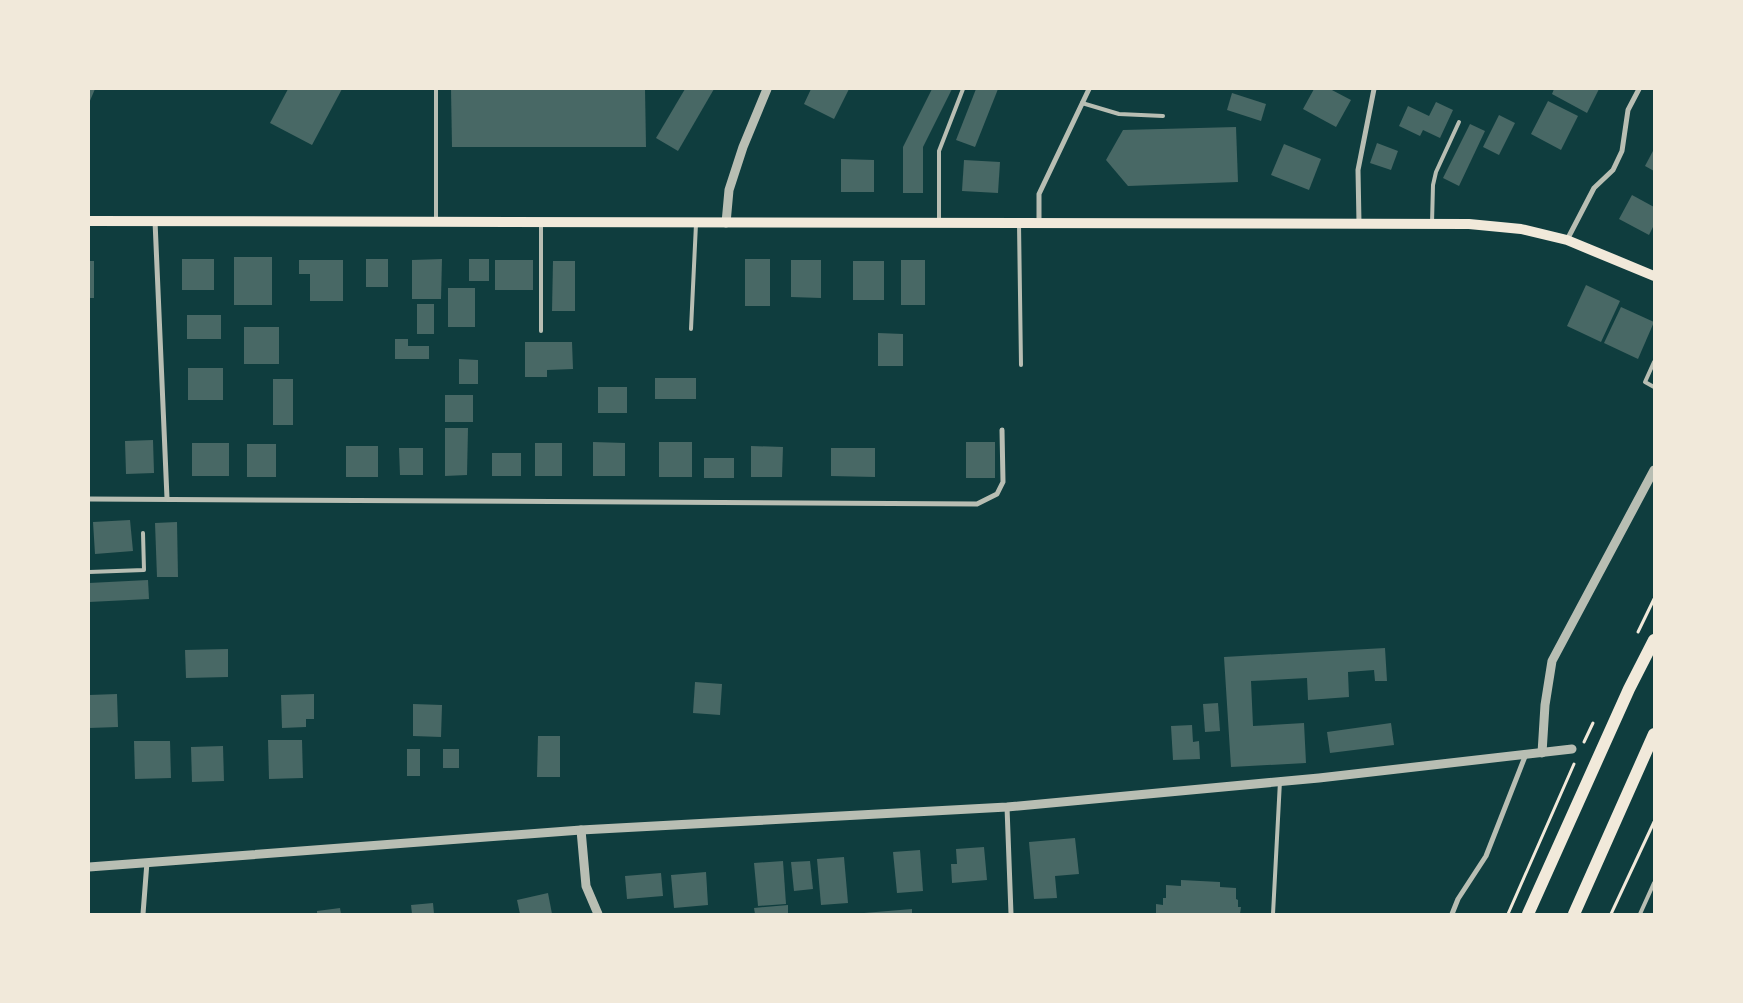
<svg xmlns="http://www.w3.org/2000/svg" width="1743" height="1003" font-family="'Roboto Condensed',sans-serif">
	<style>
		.building { fill: #486865 }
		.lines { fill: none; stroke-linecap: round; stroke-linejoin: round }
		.path { stroke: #f1e9da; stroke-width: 3 }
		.service { stroke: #b8beb3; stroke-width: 4 }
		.minor { stroke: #b8beb3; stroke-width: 5 }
		.tertiary { stroke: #b8beb3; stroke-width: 9 }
		.secondary { stroke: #f1e9da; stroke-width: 10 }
		.primary { stroke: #f1e9da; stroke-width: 12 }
	</style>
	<rect width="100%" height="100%" fill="#0f3d3e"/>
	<g class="building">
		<polygon points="89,89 95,89 89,103"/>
		<polygon points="288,89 342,89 312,145 270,123"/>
		<polygon points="451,89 645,89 646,147 452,147"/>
		<polygon points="685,89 714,89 678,151 656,138"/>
		<polygon points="811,89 849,89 834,119 804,104"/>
		<polygon points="932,89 952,89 923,147 923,193 903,193 903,147"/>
		<polygon points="976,89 998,89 975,147 956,140"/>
		<polygon points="1314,89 1330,89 1351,100 1336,127 1303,109"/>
		<polygon points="1554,89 1599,89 1587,113 1552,94"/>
		<polygon points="1232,93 1266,104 1261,121 1227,110"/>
		<polygon points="1548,101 1578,116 1561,150 1531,134"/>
		<polygon points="1436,102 1453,110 1440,138 1423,130 1420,136 1399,126 1408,106 1429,116"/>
		<polygon points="1499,115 1515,123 1499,155 1483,147"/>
		<polygon points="1470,124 1485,131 1459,186 1443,178"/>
		<polygon points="1236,127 1238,182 1128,186 1106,160 1123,130"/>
		<polygon points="1377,143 1398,151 1391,170 1370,163"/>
		<polygon points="1284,144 1321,159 1309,190 1271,175"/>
		<polygon points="1654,149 1654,171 1645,166"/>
		<polygon points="841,159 874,160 874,192 841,192"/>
		<polygon points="964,160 1000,162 998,193 962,191"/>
		<polygon points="1632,195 1654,207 1654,225 1649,235 1619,219"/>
		<rect x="234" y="257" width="38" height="48"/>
		<rect x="182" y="259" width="32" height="31"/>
		<rect x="366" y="259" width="22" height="28"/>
		<polygon points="442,259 441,299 412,299 412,260"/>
		<rect x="469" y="259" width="20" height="22"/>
		<rect x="745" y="259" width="25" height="47"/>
		<polygon points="299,260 343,260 343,301 310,301 310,274 299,274"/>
		<rect x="495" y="260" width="38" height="30"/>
		<polygon points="791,260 821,260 821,298 791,297"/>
		<rect x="901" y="260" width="24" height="45"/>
		<rect x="89" y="261" width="5" height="37"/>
		<polygon points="553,261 575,261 575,311 552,311"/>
		<rect x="853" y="261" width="31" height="39"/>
		<polygon points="1586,285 1620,301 1601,342 1567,326"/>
		<rect x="448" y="288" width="27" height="39"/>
		<rect x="417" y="304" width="17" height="30"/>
		<polygon points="1621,307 1654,322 1638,359 1604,343"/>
		<rect x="187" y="315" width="34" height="24"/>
		<rect x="244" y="327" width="35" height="37"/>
		<polygon points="878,333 903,334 903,366 878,366"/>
		<polygon points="395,339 408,339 408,346 429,346 429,359 395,359"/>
		<polygon points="525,342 572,342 573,369 547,370 547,377 525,377"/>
		<polygon points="459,359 478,360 478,384 459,384"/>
		<rect x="188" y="368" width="35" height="32"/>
		<rect x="655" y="378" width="41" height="21"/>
		<rect x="273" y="379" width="20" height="46"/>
		<rect x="598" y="387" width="29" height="26"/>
		<rect x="445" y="395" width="28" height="27"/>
		<polygon points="445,428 468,428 467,475 445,476"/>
		<polygon points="153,440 154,473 126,474 125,441"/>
		<polygon points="593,442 625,443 625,476 593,476"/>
		<rect x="659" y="442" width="33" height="35"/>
		<rect x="966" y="442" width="29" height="36"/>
		<rect x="192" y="443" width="37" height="33"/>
		<rect x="535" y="443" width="27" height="33"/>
		<rect x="247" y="444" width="29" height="33"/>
		<rect x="346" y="446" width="32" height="31"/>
		<polygon points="751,446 783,447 782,477 751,477"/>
		<polygon points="399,448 423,448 423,475 400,475"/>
		<polygon points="831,448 875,448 875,477 831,476"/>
		<rect x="492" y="453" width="29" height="23"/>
		<rect x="704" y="458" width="30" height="20"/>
		<polygon points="130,520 133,551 95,554 93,522"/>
		<polygon points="177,522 178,577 157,577 155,523"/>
		<polygon points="148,580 149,599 89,602 89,583"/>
		<polygon points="1385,648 1387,681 1375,681 1374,670 1348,672 1349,697 1308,700 1307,678 1251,681 1253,726 1304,723 1306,763 1231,767 1224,657"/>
		<polygon points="228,649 228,677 186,678 185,650"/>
		<polygon points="695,682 722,684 720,715 693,713"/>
		<polygon points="117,694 118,727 89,728 89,695"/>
		<polygon points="314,694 314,719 306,719 306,727 282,728 281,695"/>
		<polygon points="1218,703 1220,731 1205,732 1203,704"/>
		<polygon points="413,704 442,705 441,737 413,736"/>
		<polygon points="1391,723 1394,745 1330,753 1327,732"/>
		<polygon points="1192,725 1193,742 1199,741 1200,759 1173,760 1171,726"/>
		<polygon points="538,736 560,736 560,777 537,777"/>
		<polygon points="268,740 302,740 303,778 269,779"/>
		<polygon points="134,741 170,741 171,778 135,779"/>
		<polygon points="223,746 224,781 192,782 191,747"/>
		<rect x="407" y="749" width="13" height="27"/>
		<rect x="443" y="749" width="16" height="19"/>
		<polygon points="1075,838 1079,874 1055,876 1057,898 1034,899 1029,842"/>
		<polygon points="984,847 987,880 952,883 951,864 957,864 956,849"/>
		<polygon points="920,850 923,891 897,893 893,852"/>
		<polygon points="844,857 848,903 821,905 817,859"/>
		<polygon points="783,861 786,904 758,906 754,863"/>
		<polygon points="810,861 813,889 794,891 791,862"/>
		<polygon points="706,872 708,905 674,908 671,875"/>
		<polygon points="661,873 663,896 627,899 625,876"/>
		<polygon points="1181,880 1220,882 1220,887 1236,888 1236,899 1238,900 1238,907 1241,907 1240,914 1156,914 1156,904 1163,905 1163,898 1166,898 1166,885 1181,886"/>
		<polygon points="548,893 552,914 520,914 517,900"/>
		<polygon points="433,903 434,914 412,914 411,905"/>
		<polygon points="788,905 788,914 755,914 754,908"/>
		<polygon points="340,908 341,914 317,914 317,911"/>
		<polygon points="912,909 912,914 864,914 864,913"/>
	</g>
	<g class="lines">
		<g class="path">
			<polyline points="1638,632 1654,599"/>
			<polyline points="1584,742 1593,723"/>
			<polyline points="1508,914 1574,764"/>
			<polyline points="1611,914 1654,822"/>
		</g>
		<g class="service">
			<polyline points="436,89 436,220"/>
			<polyline points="1082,103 1119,114 1163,116"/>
			<polyline points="939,222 939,151 963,89"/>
			<polyline points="541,223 541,331"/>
			<polyline points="1432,223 1433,185 1436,172 1459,122"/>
			<polyline points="1019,224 1021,365"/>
			<polyline points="691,329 696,224"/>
			<polyline points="1654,362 1645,382 1654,387"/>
			<polyline points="89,572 144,570 143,533"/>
			<polyline points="1273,914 1280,781"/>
			<polyline points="1640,914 1654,883"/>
		</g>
		<g class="minor">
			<polyline points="155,221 167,498"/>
			<polyline points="1039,223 1039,194 1089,89"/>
			<polyline points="1359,223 1358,170 1374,89"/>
			<polyline points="1567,240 1594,188 1613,170 1622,151 1628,110 1639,89"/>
			<polyline points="89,499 977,504 997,494 1003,482 1002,430"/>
			<polyline points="1007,807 1011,914"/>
			<polyline points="143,914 147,862"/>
			<polyline points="1452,914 1458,899 1486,856 1526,754"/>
		</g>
		<g class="tertiary">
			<polyline points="726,223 729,190 743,147 767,89"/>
			<polyline points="1542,753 1545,705 1552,661 1654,470"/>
			<polyline points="581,830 586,886 598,914"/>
			<polyline points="89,867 581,830 1007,807 1319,778 1572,749"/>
		</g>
		<polyline class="secondary" points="89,221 1469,224 1521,229 1567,240 1654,276"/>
		<g class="primary">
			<polyline points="1528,914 1629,689 1654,640"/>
			<polyline points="1574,914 1654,734"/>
		</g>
	</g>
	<rect width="1743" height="1003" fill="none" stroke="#f1e9da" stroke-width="180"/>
</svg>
